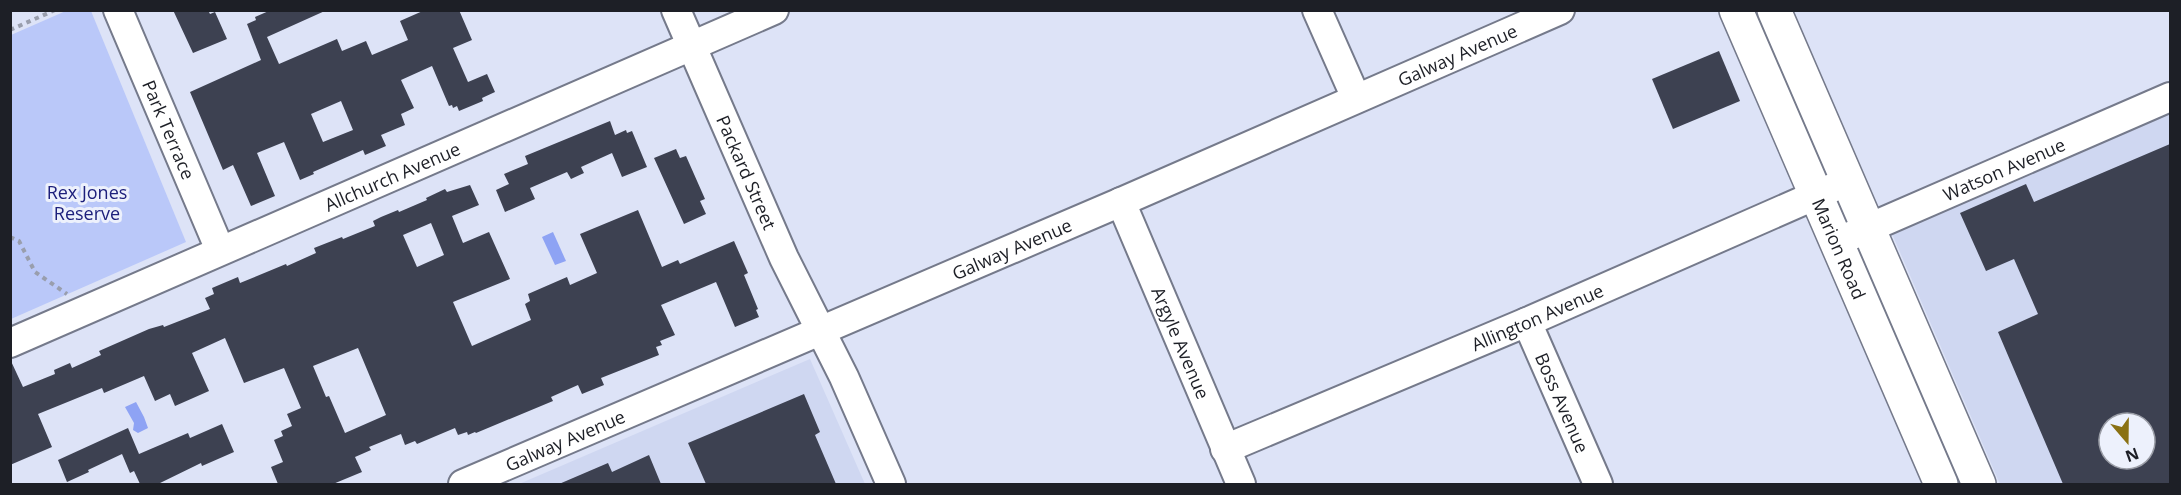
<svg xmlns="http://www.w3.org/2000/svg" width="2181" height="495" font-family="'Open Sans',sans-serif">
	<style>
		.built { fill: #cfd7f1; fill-rule: evenodd }
		.green { fill: #bac8f9 }
		.water { fill: #8ea3f4 }
		.building { fill: #3d4151; fill-rule: evenodd }
		.lines { fill: none; stroke-linecap: round; stroke-linejoin: round }
		.minor-casing { stroke: #757a8b; stroke-width: 32 }
		.major-casing { stroke: #757a8b; stroke-width: 36 }
		.path { stroke: #999ead; stroke-width: 4; stroke-dasharray: 4.5 4.5; stroke-linecap: butt }
		.minor { stroke: #fff; stroke-width: 28 }
		.major { stroke: #fff; stroke-width: 33 }
		.labels { text-anchor: middle; dominant-baseline: central; stroke-width: 6; stroke-linejoin: round; paint-order: stroke }
		.street-label { font-size: 18px; fill: #1d1f26; stroke: #edf1fc }
		.park-label { font-size: 18px; fill: #1d207c; stroke: #edf1fc }
	</style>
	<rect width="100%" height="100%" fill="#dde3f7"/>
	<g class="built">
		<path d="M2170,106v378h-170l-110,-255zM2109,423h36v36h-36z"/>
		<polygon points="810,359 865,484 519,484"/>
	</g>
	<polygon class="green" points="68,10 91,11 186,242 11,319 11,35"/>
	<g class="water">
		<polygon points="553,232 566,261 555,265 542,237"/>
		<polygon points="136,402 144,417 148,428 138,433 133,430 134,423 125,407"/>
	</g>
	<g class="building">
		<polygon points="173,10 208,10 210,14 215,12 227,39 193,53"/>
		<path d="M271,10h56l-60,27 12,27 58,-25 5,12 24,-10 6,14 36,-15 -8,-19 25,-11h34l13,30 -19,8 15,34 19,-8 8,18 -13,6 1,3 -24,10 -2,-5 -4,2 -1,-3 -3,1 -17,-40 -31,14 13,28 -13,6 4,11 -24,10 5,11 -21,9 -2,-5 -50,22 1,2 -14,6 -16,-38 -27,11 18,43 -24,10 -18,-41 -10,5 -33,-78 71,-32 -14,-36 9,-4 -1,-3zM341,101l12,29 -30,12 -12,-28z"/>
		<polygon points="1719,51 1740,101 1673,129 1652,79"/>
		<polygon points="610,121 615,135 626,130 627,133 632,131 647,167 622,177 612,153 581,167 584,173 571,179 567,172 530,188 535,199 505,212 496,190 509,184 504,174 528,164 525,156"/>
		<path d="M2170,144v340h-107l-65,-152 40,-18 -24,-55 -28,12 -26,-58 66,-29 8,18zM2109,423h36v36h-36z"/>
		<polygon points="676,149 680,158 686,156 705,199 700,201 706,214 684,224 654,158"/>
		<path d="M470,185l9,20 -27,11 11,27 26,-11 21,47 -57,23 19,44 59,-26 -6,-16 5,-3 -2,-7 39,-17 3,8 27,-12 -17,-39 58,-24 24,57 16,-7 2,4 54,-23 14,32 -4,2 14,34 -2,1 3,7 -24,10 -19,-45 -55,23 14,30 -15,6 2,4 -6,2 3,8 -58,23 3,7 -22,9 -4,-9 -27,12 2,4 -77,32 -1,-1 -7,3 -1,-3 -9,3 -3,-7 -38,16 -2,-3 -10,4 -4,-11 -32,13 2,3 -16,7 7,15 -29,12h-55l-7,-17 12,-5 -9,-22 9,-4 -2,-5 11,-5 -5,-12 14,-6 -17,-40 -40,15 -19,-45 -33,15 17,38 -34,15 -5,-12 -15,7 -11,-25 -40,17 -2,-5 -64,26 14,33 -42,18v-106l13,28 32,-13 -1,-4 16,-7 2,5 29,-13 -2,-4 50,-22 14,-4 1,2 46,-18 -5,-11 9,-4 -2,-6 26,-11 2,6 46,-19 1,2 29,-13 -2,-5 28,-11 1,2 32,-13 -2,-5 8,-4 17,-7 1,2 28,-12 -1,-2 19,-9 2,3zM431,223l13,32 -27,12 -14,-32zM358,348l28,67 -41,18 -16,-37 -3,1 -13,-31z"/>
		<polygon points="804,394 820,432 815,435 836,484 706,484 688,443"/>
		<polygon points="222,424 234,452 202,466 201,463 158,484 140,484 134,471 130,473 122,454 88,470 89,472 67,482 58,460 128,428 139,454 188,433 190,438"/>
		<polygon points="649,455 661,484 559,484 608,463 612,472"/>
	</g>
	<g class="lines">
		<g class="minor-casing">
			<g id="minor">
				<path id="s1" d="M118,10l102,240"/>
				<path id="s2" d="M676,10l108,248 60,119 47,107"/>
				<polyline points="1317,10 1356,98"/>
				<path id="s3" d="M1121,202l120,282"/>
				<path id="s4" d="M1848,237l322,-140"/>
				<path id="s5" d="M1527,322l71,162"/>
				<path id="s6" d="M10,343l764,-333"/>
				<path id="s7" d="M1225,449l302,-127 321,-141"/>
				<path id="s8" d="M463,484l658,-282 439,-192"/>
			</g>
		</g>
		<g class="major-casing">
			<g id="major">
				<path id="s9" d="M1736,10l205,474"/>
				<polyline points="1774,10 1979,484"/>
			</g>
		</g>
		<g class="path">
			<polyline points="10,30 55,10"/>
			<polyline points="10,237 19,241 35,272 67,294"/>
		</g>
		<use href="#minor" class="minor"/>
		<use href="#major" class="major"/>
	</g>
	<g class="labels">
		<g class="street-label">
			<text stroke="none"><textPath href="#s8" startOffset="1083">Galway Avenue</textPath></text>
			<text stroke="none"><textPath href="#s1" startOffset="130">Park Terrace</textPath></text>
			<text stroke="none"><textPath href="#s4" startOffset="170">Watson Avenue</textPath></text>
			<text stroke="none"><textPath href="#s2" startOffset="177">Packard Street</textPath></text>
			<text stroke="none"><textPath href="#s6" startOffset="417">Allchurch Avenue</textPath></text>
			<text stroke="none"><textPath href="#s9" startOffset="260">Marion Road</textPath></text>
			<text stroke="none"><textPath href="#s8" startOffset="597">Galway Avenue</textPath></text>
			<text stroke="none"><textPath href="#s7" startOffset="339">Allington Avenue</textPath></text>
			<text stroke="none"><textPath href="#s3" startOffset="153">Argyle Avenue</textPath></text>
			<text stroke="none"><textPath href="#s5" startOffset="88">Boss Avenue</textPath></text>
			<text stroke="none"><textPath href="#s8" startOffset="111">Galway Avenue</textPath></text>
		</g>
		<g class="park-label">
			<text x="87" y="192">Rex Jones<tspan x="87" dy="21">Reserve</tspan></text>
		</g>
	</g>
	<rect width="2181" height="495" fill="none" stroke="#1d1f26" stroke-width="24"/>
	<g transform="translate(2127 441) rotate(160)"><circle r="28" fill="#edf1fc" stroke="#9a9da6" stroke-width="1.5"/>
	<path d="M0-4.5L10 22L0 15L-10 22Z" fill="#8a7113"/>
	<text y="-9" font-size="16" font-weight="bold" text-anchor="middle" fill="#1d1f26">N</text>
	</g>
</svg>
